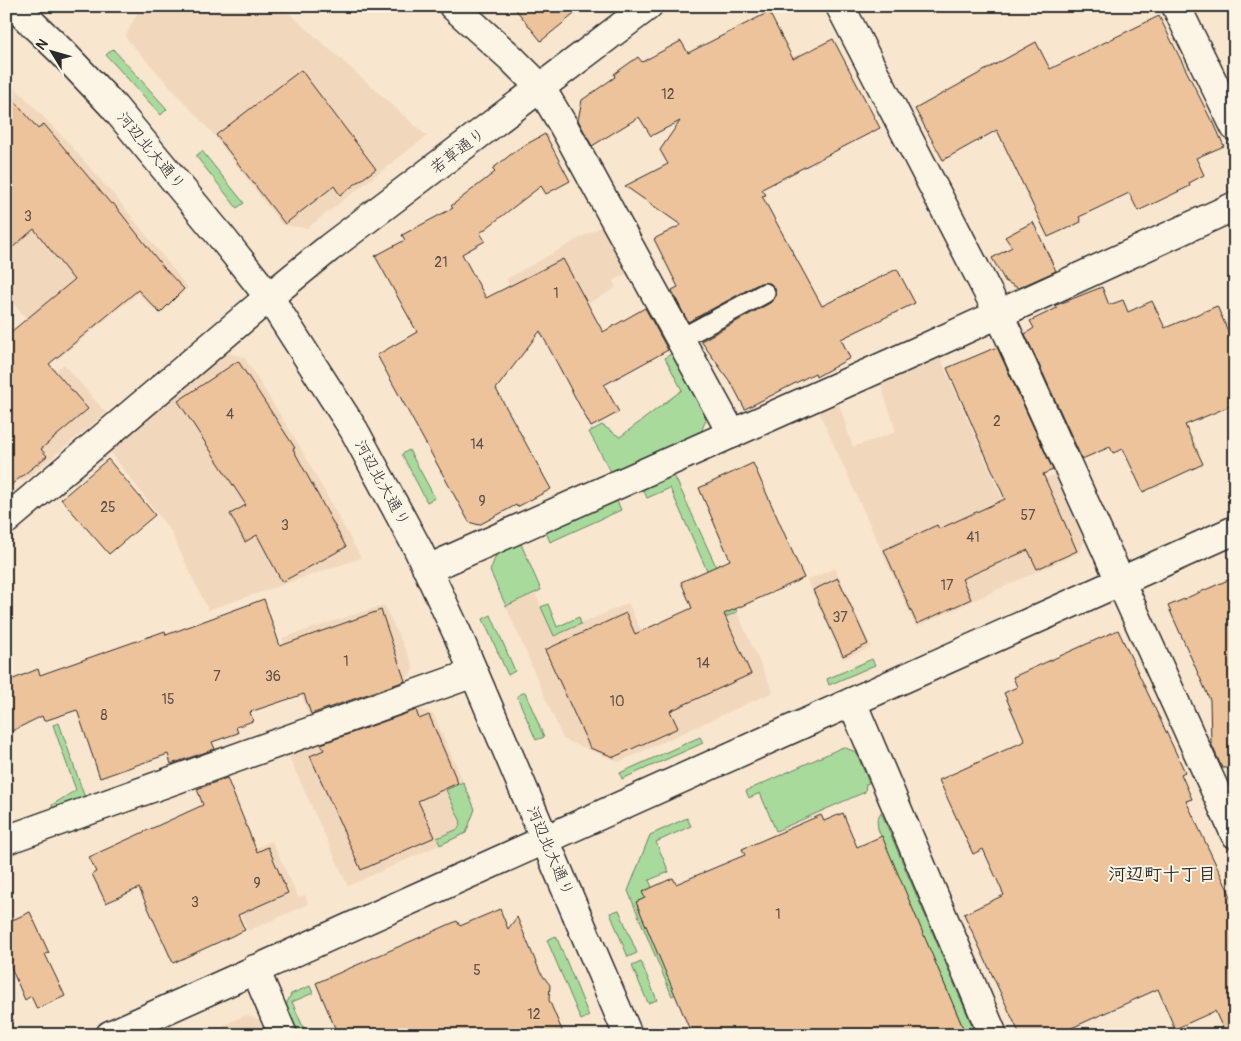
<svg xmlns="http://www.w3.org/2000/svg" width="1241" height="1041" font-family="Pangolin,'Klee One',sans-serif">
	<style>
		.built { fill: #f1d8bd }
		.green { fill: #a8da9c; stroke: #6a8264 }
		.building { fill: #edc39c; stroke: #2b2b2b }
		.lines { fill: none; stroke-linecap: round; stroke-linejoin: round }
		.service-casing { stroke: #2b2b2b; stroke-width: 22 }
		.minor-casing { stroke: #2b2b2b; stroke-width: 31 }
		.tertiary-casing { stroke: #2b2b2b; stroke-width: 31 }
		.service { stroke: #fcf5e5; stroke-width: 19 }
		.minor { stroke: #fcf5e5; stroke-width: 28 }
		.tertiary { stroke: #fcf5e5; stroke-width: 28 }
		.labels { text-anchor: middle; dominant-baseline: central; stroke-width: 4; stroke-linejoin: round; paint-order: stroke }
		.number-label { font-size: 14px; fill: #5c5147 }
		.street-label { font-size: 16px; fill: #2b2b2b; stroke: #fcf5e5 }
		.neighbourhood-label { font-size: 18px; font-weight: bold; fill: #2b2b2b; stroke: #fcf5e5 }
	</style>
	<rect width="100%" height="100%" fill="#f8e6cf"/>
	<filter id="ink" filterUnits="userSpaceOnUse"><feTurbulence type="fractalNoise" baseFrequency=".02" numOctaves="2"/><feDisplacementMap in="SourceGraphic" scale="10" xChannelSelector="R" yChannelSelector="G"/><feConvolveMatrix kernelMatrix="1 2 1 2 8 2 1 2 1" color-interpolation-filters="sRGB"/></filter>
	<g filter="url(#ink)">
		<g class="built">
			<polygon points="141,6 281,6 427,136 307,228 282,225 213,134 125,37"/>
			<polygon points="6,78 65,139 119,201 188,288 160,315 138,293 59,358 6,295"/>
			<polygon points="602,226 628,273 613,281 616,288 535,333 506,279"/>
			<polygon points="224,352 244,357 300,447 361,558 208,610 171,532 109,450"/>
			<polygon points="939,355 1002,498 1056,474 1085,539 1080,552 916,627 818,410 838,401 853,447 896,432 880,382"/>
			<polygon points="64,364 106,413 24,481 9,480 6,413"/>
			<polygon points="835,568 871,647 843,659 807,580"/>
			<polygon points="535,593 554,636 628,603 650,649 737,612 773,692 619,762 563,739 506,606"/>
			<polygon points="384,605 414,667 405,683 309,717 282,638"/>
			<polygon points="418,708 434,715 475,809 466,833 348,886 288,755"/>
			<polygon points="272,841 298,897 305,895 308,904 248,931 219,865"/>
			<polygon points="246,1015 260,1020 266,1035 202,1035"/>
		</g>
		<g class="green">
			<polygon points="113,49 167,109 161,115 106,55"/>
			<polygon points="202,151 244,203 237,208 196,156"/>
			<polygon points="672,353 707,417 701,432 611,472 589,432 602,425 620,437 682,390 665,358"/>
			<polygon points="409,450 435,498 427,502 402,454"/>
			<polygon points="674,475 737,612 650,650 723,606 670,488 647,498 643,489"/>
			<polygon points="617,501 621,510 550,542 546,532"/>
			<polygon points="521,544 541,590 506,606 490,571 496,555"/>
			<polygon points="548,604 557,627 579,617 581,624 554,636 541,607"/>
			<polygon points="491,615 515,671 508,675 483,619"/>
			<polygon points="872,659 875,665 829,685 827,679"/>
			<polygon points="525,692 544,737 536,740 517,696"/>
			<polygon points="59,723 85,798 53,809 52,805 76,790 53,725"/>
			<polygon points="700,737 703,743 622,779 620,773"/>
			<polygon points="843,747 856,752 869,783 866,784 865,792 776,831 760,793 749,798 746,791"/>
			<polygon points="463,782 475,809 466,833 440,845 437,838 458,829 461,822 446,790"/>
			<polygon points="881,812 976,1035 966,1035 878,829 877,820"/>
			<polygon points="687,818 691,826 656,842 669,872 649,880 655,894 636,902 676,994 672,996 628,891 650,835"/>
			<polygon points="619,910 637,953 628,957 610,913"/>
			<polygon points="556,936 589,1016 581,1020 547,940"/>
			<polygon points="641,962 657,1000 648,1003 632,966"/>
			<polygon points="310,986 313,993 292,1002 304,1029 298,1032 286,1005 291,994"/>
		</g>
		<g class="building">
			<polygon points="513,6 584,6 541,41"/>
			<polygon points="769,12 793,59 833,39 880,128 762,189 766,195 762,196 822,306 897,269 915,303 841,339 850,358 816,377 815,373 745,409 733,386 701,341 770,303 775,298 775,288 770,283 760,283 688,322 673,293 672,290 678,287 654,239 681,225 625,186 668,164 660,150 680,121 651,136 639,117 592,146 578,120 582,100 615,77 614,74 638,57 642,62 681,41 688,53"/>
			<polygon points="1159,16 1212,122 1213,121 1224,146 1196,158 1204,175 1189,183 1190,186 1138,211 1129,193 1079,217 1081,222 1048,237 997,130 943,160 915,109 1036,42 1050,69"/>
			<polygon points="301,70 376,169 340,195 334,186 285,224 216,135"/>
			<polygon points="6,90 38,129 44,124 111,204 113,203 164,268 184,289 160,313 138,290 49,364 88,409 41,449 47,456 6,489 6,336 74,280 34,229 6,253"/>
			<polygon points="545,134 570,181 546,194 541,186 480,233 485,241 462,254 486,298 563,259 603,332 645,308 668,350 604,385 619,412 591,427 540,331 496,389 551,489 517,507 516,505 479,525 469,522 377,355 417,332 375,256 405,240 402,235 453,208 451,206 495,172 492,169 518,149"/>
			<polygon points="1033,222 1056,271 1018,288 1005,281 992,258 1012,247 1005,237"/>
			<polygon points="1102,287 1109,305 1123,300 1128,312 1152,301 1165,328 1217,306 1235,347 1235,404 1185,425 1203,464 1143,492 1123,449 1113,453 1110,447 1082,459 1025,334 1034,328 1030,321 1057,308 1054,306"/>
			<polygon points="997,347 1053,470 1043,474 1077,551 1037,569 1028,550 962,579 971,599 917,624 884,550 937,525 939,529 1005,499 947,368"/>
			<polygon points="238,361 295,448 293,449 346,547 282,582 257,535 245,542 230,514 246,505 178,401"/>
			<polygon points="108,459 155,515 109,554 61,499"/>
			<polygon points="753,463 804,578 724,614 751,674 670,711 678,728 614,757 590,748 545,650 626,613 635,634 692,608 681,582 730,560 699,488"/>
			<polygon points="1235,577 1235,768 1222,768 1211,743 1210,700 1168,606"/>
			<polygon points="838,578 868,644 843,656 813,590"/>
			<polygon points="264,599 280,646 381,610 405,681 311,714 304,694 250,712 253,721 236,727 238,733 212,742 215,749 171,764 168,754 100,778 77,710 44,721 42,716 6,734 6,682 38,669 40,675 165,631 166,635"/>
			<polygon points="1118,630 1185,772 1181,774 1192,799 1186,801 1235,905 1235,1035 1226,1035 1215,1011 1175,1029 1158,989 1056,1035 1020,1035 964,914 1004,895 983,849 973,854 939,780 1025,741 1004,693 1017,687 1013,677"/>
			<polygon points="416,710 419,719 429,715 458,783 418,801 435,837 361,870 310,756 324,750 321,744"/>
			<polygon points="227,778 257,852 268,847 288,893 238,915 245,930 173,963 139,888 106,903 92,874 96,872 89,857 203,805 197,789"/>
			<polygon points="843,813 857,847 882,836 966,1035 692,1035 636,902 645,898 642,892 673,878 676,884 745,855 742,849 800,824 821,815 824,821"/>
			<polygon points="500,909 508,929 517,917 540,972 550,985 549,1000 564,1035 338,1035 316,983 457,921 460,926"/>
			<polygon points="30,912 49,953 45,954 65,996 37,1009 31,996 25,1000 6,956 6,923"/>
		</g>
		<g class="lines">
			<g class="service-casing">
				<polyline id="service" points="680,339 765,293"/>
			</g>
			<g class="minor-casing">
				<g id="minor">
					<polyline points="453,6 511,58 541,88 563,125 732,434"/>
					<polyline points="840,6 999,314 1235,834"/>
					<polyline points="1176,6 1235,127"/>
					<polyline points="6,520 269,297"/>
					<polyline points="428,569 920,350 1235,206"/>
					<polyline points="852,702 993,1035"/>
					<polyline points="6,840 474,673"/>
					<polyline points="255,969 283,1035"/>
				</g>
			</g>
			<g class="tertiary-casing">
				<g id="tertiary">
					<polyline points="14,6 62,52 114,107 223,239 269,297 354,430 418,549 457,633 628,1035"/>
					<polyline points="269,297 329,248 648,6"/>
					<polyline points="110,1035 1235,530"/>
				</g>
			</g>
			<use href="#service" class="service"/>
			<use href="#minor" class="minor"/>
			<use href="#tertiary" class="tertiary"/>
		</g>
	</g>
	<g class="labels">
		<g class="number-label">
			<text x="668" y="94">12</text>
			<text x="28" y="216">3</text>
			<text x="441" y="262">21</text>
			<text x="556" y="293">1</text>
			<text x="230" y="414">4</text>
			<text x="997" y="421">2</text>
			<text x="477" y="444">14</text>
			<text x="482" y="501">9</text>
			<text x="108" y="507">25</text>
			<text x="1028" y="515">57</text>
			<text x="285" y="525">3</text>
			<text x="973" y="537">41</text>
			<text x="947" y="585">17</text>
			<text x="840" y="617">37</text>
			<text x="346" y="661">1</text>
			<text x="703" y="663">14</text>
			<text x="217" y="676">7</text>
			<text x="273" y="676">36</text>
			<text x="168" y="699">15</text>
			<text x="617" y="701">10</text>
			<text x="104" y="715">8</text>
			<text x="257" y="883">9</text>
			<text x="195" y="902">3</text>
			<text x="778" y="914">1</text>
			<text x="477" y="970">5</text>
			<text x="534" y="1014">12</text>
		</g>
		<g class="street-label">
			<text transform="translate(151 151) rotate(50)">河辺北大通り</text>
			<text transform="translate(458 151) rotate(-37)">若草通り</text>
			<text transform="translate(382 483) rotate(61)">河辺北大通り</text>
			<text transform="translate(550 851) rotate(67)">河辺北大通り</text>
		</g>
		<g class="neighbourhood-label">
			<text x="1162" y="874">河辺町十丁目</text>
		</g>
	</g>
	<rect width="1241" height="1041" fill="none" stroke="#fcf5e5" stroke-width="25"/>
	<rect x="12" y="12" width="1216" height="1016" fill="none" stroke="#2b2b2b" stroke-width="2" filter="url(#ink)"/>
	<g transform="translate(52 52) rotate(307)" stroke="#fcf5e5" stroke-width="4" paint-order="stroke">
	<path d="M0-4L9 19L0 12L-9 19Z" fill="#2b2b2b"/>
	<text y="-8" font-size="14" font-weight="bold" text-anchor="middle" fill="#2b2b2b">N</text>
	</g>
</svg>
